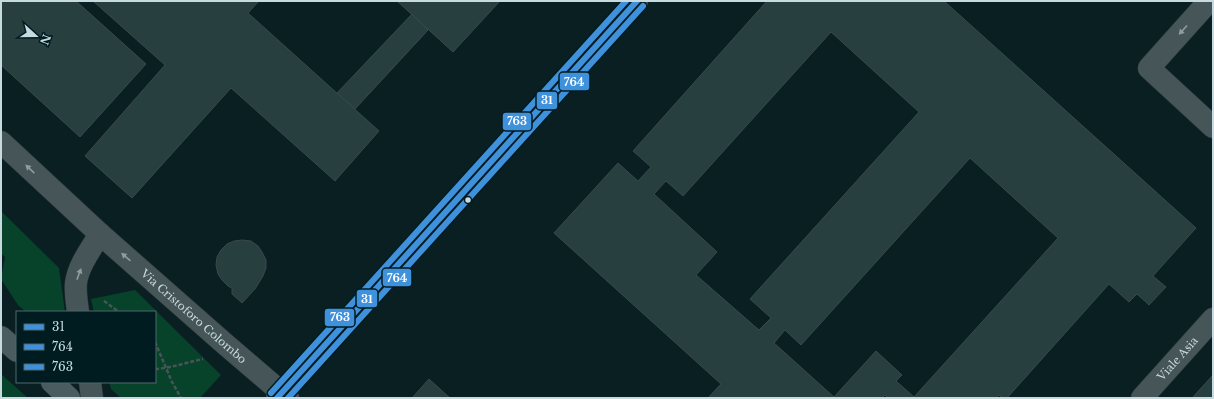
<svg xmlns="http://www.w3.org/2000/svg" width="1214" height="399" font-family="'Libre Baskerville',serif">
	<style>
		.green { fill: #06432a }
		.building { fill: #283f40; stroke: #38494a; fill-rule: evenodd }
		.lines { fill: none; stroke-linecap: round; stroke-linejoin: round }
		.minor-casing { stroke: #2a3739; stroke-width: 23 }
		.major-casing { stroke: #2a3739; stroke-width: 23 }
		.path { stroke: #475558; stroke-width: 2.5; stroke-dasharray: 4 2; stroke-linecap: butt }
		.minor { stroke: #465558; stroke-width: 22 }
		.major { stroke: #4b5c61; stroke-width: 22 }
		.bus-1-casing { stroke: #001c21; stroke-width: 9 }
		.bus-2-casing { stroke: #001c21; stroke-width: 9 }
		.bus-3-casing { stroke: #001c21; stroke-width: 9 }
		.bus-1 { stroke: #4091dc; stroke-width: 6 }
		.bus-2 { stroke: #4091dc; stroke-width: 6 }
		.bus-3 { stroke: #4091dc; stroke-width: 6 }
		.oneway { fill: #8c9ea2 }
		.bus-dot { fill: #c6dadf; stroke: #001c21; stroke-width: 1.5 }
		.labels { text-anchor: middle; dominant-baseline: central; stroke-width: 3.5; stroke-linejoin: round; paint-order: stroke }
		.street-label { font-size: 11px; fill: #c6dadf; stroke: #001c21 }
		.line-badge { stroke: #001c21; stroke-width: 1.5 }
		.badge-label { font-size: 11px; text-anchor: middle; font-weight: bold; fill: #fff }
	</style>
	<rect width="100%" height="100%" fill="#0a1f22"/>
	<g class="green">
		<polygon points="1,211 59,268 65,312 26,312 18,305 1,279 5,257 1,253"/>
		<polygon points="135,290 221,375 200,398 121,398 111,389 109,382 155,382 155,312 94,312 91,299"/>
		<polygon points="1,374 28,398 1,398"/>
	</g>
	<g class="building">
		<polygon points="1,1 76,1 146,64 80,137 1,65"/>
		<polygon points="93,1 259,1 248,13 379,131 335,181 231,88 132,198 85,156 165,65"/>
		<polygon points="397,1 500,1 453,52"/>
		<path d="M767,1h177l252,227 -43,48 13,11 -17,18 -12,-11 -8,8 -20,-18 -102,114h-5l-3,-3 -3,3h-108l-3,-3 -3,3h-174l13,-14 -167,-151 64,-70 20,18 13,-14 -18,-16zM831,32l88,80 -169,187 21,19 -12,12 -63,-55 21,-23 -63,-58 12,-13 17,15zM970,158l88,80 -144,159 -18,-16 6,-6 -26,-24 -42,46 -60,-54 11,-13 16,15z"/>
		<polygon points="412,14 428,30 355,109 337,93"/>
		<polygon points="242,240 251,241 258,246 262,252 266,260 266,268 263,276 255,289 242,303 232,294 232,288 228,286 222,280 218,274 216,265 217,257 221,250 227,244 234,241"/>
		<polygon points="1213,375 1213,398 1192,398"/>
		<polygon points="429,379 450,398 412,398"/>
	</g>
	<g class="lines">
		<g class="minor-casing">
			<g id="minor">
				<polyline points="1209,1 1149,68 1213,127"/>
				<path id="s1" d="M1,142l99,92 125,110 63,54"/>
				<path d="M78,312c-1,-9 -3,-19 -2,-29 2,-17 15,-34 24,-49"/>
				<polyline points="90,382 92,398"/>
				<polyline points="277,398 412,248 637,1"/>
				<path id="s2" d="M1142,398l71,-79"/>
			</g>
		</g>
		<g class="major-casing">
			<g id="major">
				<polyline points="1,337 17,351"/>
				<polyline points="52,382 69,398"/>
			</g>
		</g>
		<g class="path">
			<polyline points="104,301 119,312"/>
			<polyline points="155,342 172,382 181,398"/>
			<path d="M155,369c17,-1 32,-7 48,-10"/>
		</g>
		<use href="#minor" class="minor"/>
		<use href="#major" class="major"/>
		<g class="bus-1-casing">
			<polyline id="bus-1" points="277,398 637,1"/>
		</g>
		<g class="bus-2-casing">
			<polyline id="bus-2" points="288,398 643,6"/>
		</g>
		<g class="bus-3-casing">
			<polyline id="bus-3" points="271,393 626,1"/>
		</g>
		<use href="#bus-1" class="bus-1"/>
		<use href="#bus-2" class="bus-2"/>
		<use href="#bus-3" class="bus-3"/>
	</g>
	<defs><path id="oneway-solid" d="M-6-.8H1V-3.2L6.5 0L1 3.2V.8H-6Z"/></defs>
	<g class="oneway">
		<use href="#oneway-solid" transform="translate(1183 30) rotate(132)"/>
		<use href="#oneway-solid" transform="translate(30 169) rotate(-137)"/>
		<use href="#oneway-solid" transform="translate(126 257) rotate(-139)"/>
		<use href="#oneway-solid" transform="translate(79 274) rotate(-70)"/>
	</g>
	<circle class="bus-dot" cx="468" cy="200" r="3.5"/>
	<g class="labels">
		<g class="street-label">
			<text stroke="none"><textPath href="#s1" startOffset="260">Via Cristoforo Colombo</textPath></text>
			<text stroke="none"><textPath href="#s2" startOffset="53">Viale Asia</textPath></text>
		</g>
	</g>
	<g class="line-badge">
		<rect x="559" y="72" width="31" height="19" rx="4" fill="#4091dc"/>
		<rect x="536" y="91" width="22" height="19" rx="4" fill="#4091dc"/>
		<rect x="502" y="112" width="30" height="19" rx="4" fill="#4091dc"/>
		<rect x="382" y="268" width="30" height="19" rx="4" fill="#4091dc"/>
		<rect x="356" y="289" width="22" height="19" rx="4" fill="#4091dc"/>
		<rect x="324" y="308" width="31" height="19" rx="4" fill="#4091dc"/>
	</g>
	<g class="badge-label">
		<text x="574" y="86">764</text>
		<text x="547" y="104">31</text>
		<text x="517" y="125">763</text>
		<text x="397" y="282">764</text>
		<text x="367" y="303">31</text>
		<text x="340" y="321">763</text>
	</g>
	<rect width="1214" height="399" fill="none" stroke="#c6dadf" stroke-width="4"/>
	<rect x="16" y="311" width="140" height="72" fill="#001c21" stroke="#4f686d"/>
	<rect x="24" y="324" width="20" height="6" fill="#4091dc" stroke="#4f686d"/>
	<text x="52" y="331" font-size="12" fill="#c6dadf">31</text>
	<rect x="24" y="344" width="20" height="6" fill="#4091dc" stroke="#4f686d"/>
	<text x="52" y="351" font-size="12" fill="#c6dadf">764</text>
	<rect x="24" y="364" width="20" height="6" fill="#4091dc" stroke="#4f686d"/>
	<text x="52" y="371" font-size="12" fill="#c6dadf">763</text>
	<g transform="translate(36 36) rotate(111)" stroke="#001c21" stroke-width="3" paint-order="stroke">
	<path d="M0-3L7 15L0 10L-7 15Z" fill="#c6dadf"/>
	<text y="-6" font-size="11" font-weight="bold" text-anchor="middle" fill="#c6dadf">N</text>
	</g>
</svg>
